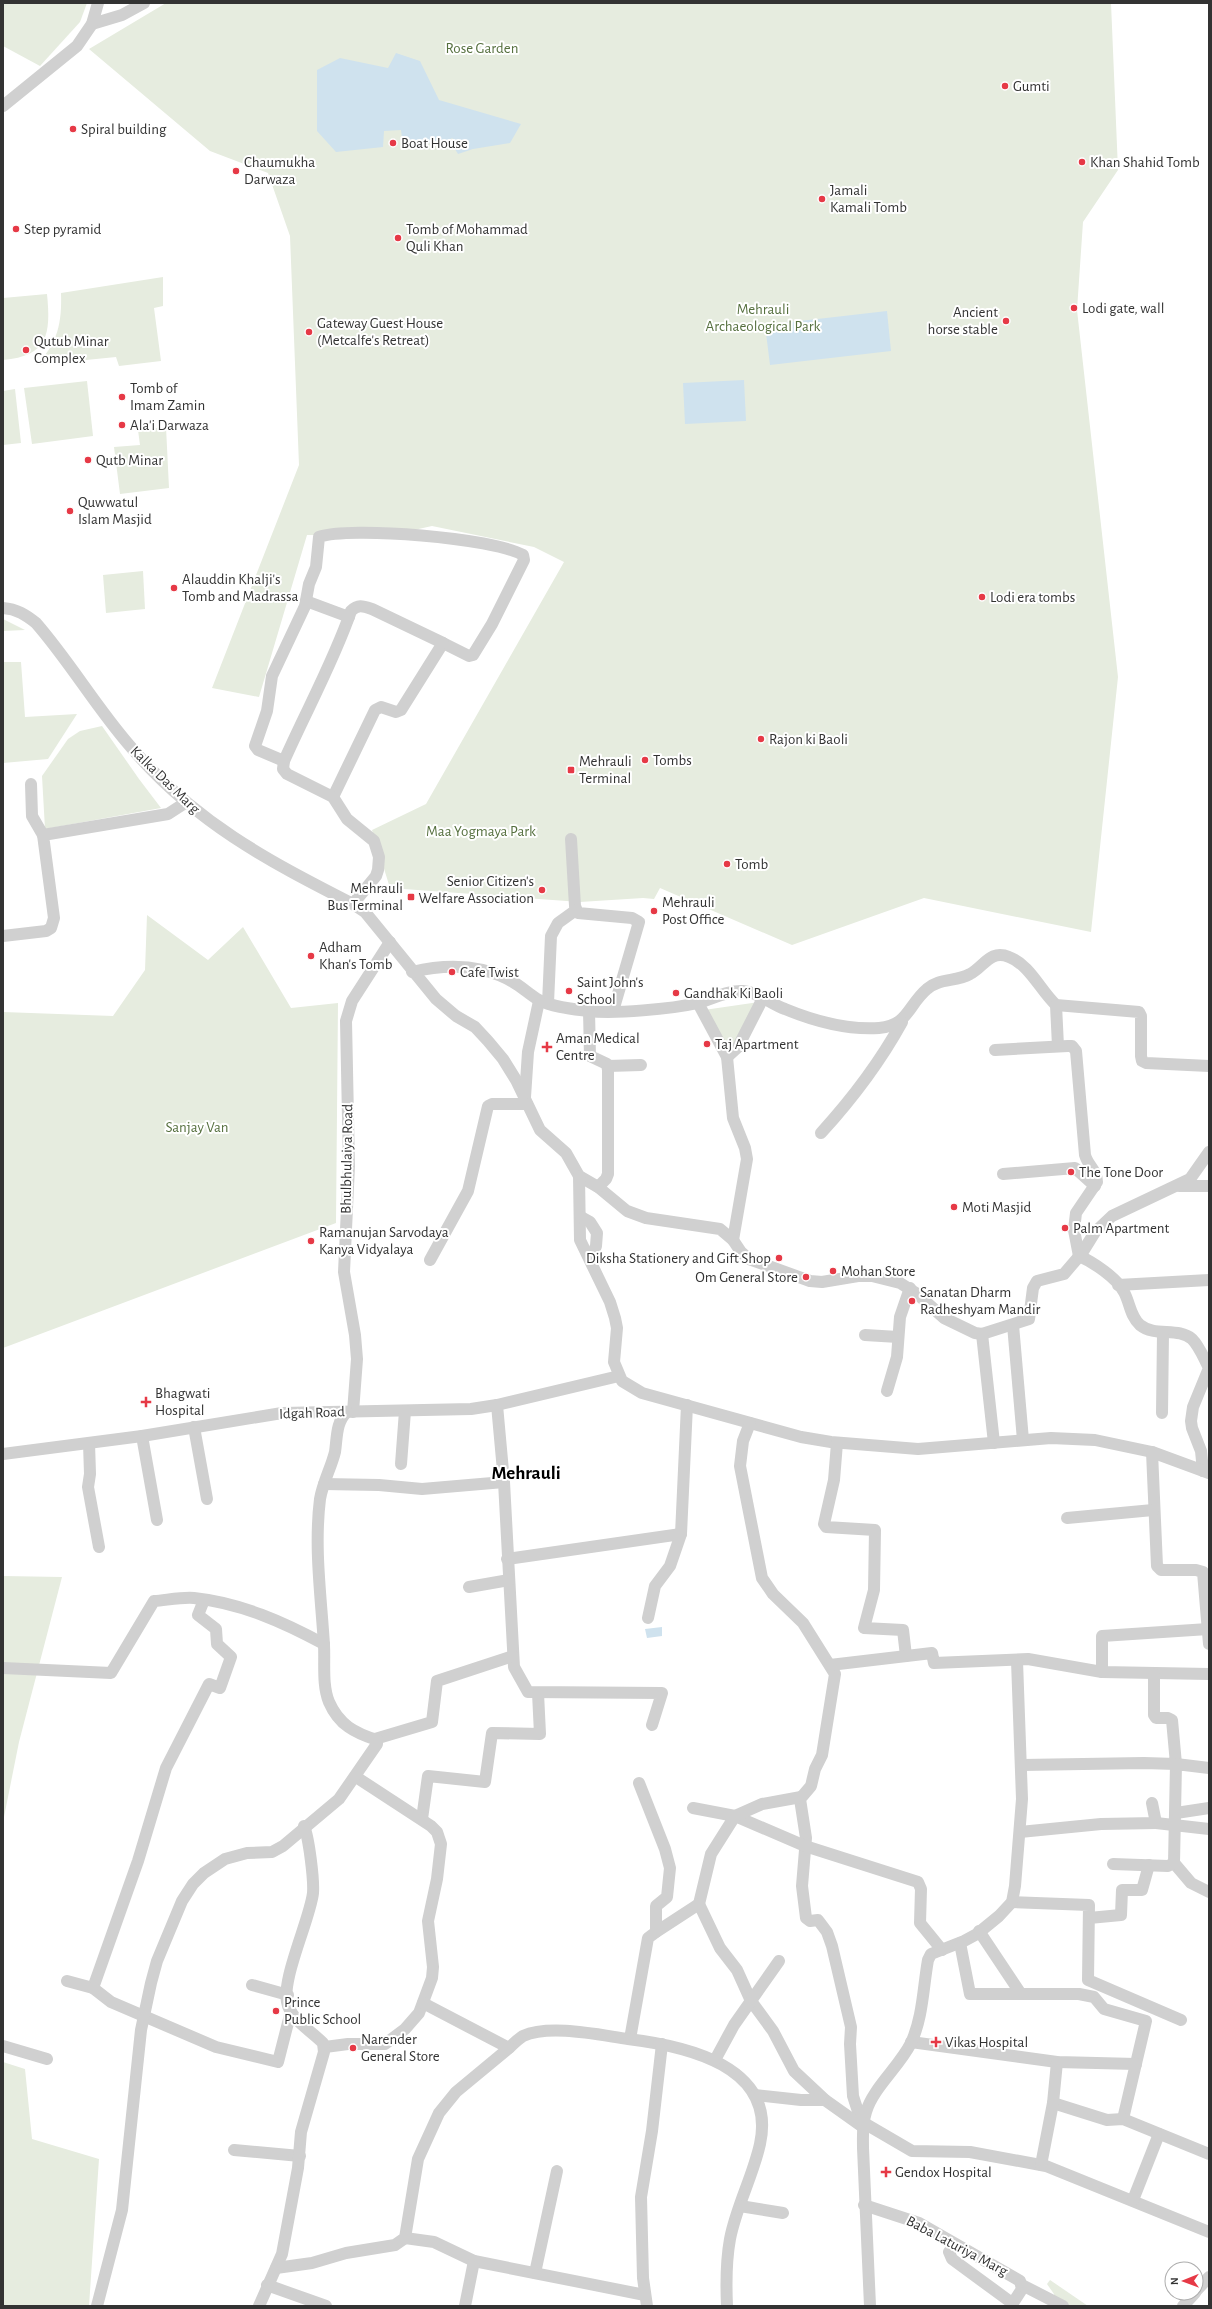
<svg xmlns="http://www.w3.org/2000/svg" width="1212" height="2309" font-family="'Alegreya Sans',sans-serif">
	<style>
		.green { fill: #e6ecdf }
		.water { fill: #cfe2ee }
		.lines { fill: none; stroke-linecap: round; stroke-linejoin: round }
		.minor { stroke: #d0d0d0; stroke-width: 12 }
		.poi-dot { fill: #e63946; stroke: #fff; stroke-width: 1.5 }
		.labels { text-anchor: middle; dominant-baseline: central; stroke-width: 4; stroke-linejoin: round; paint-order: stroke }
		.park-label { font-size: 15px; fill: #56703f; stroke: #fff }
		.poi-label { font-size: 15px; fill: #333; stroke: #fff; text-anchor: start }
		.street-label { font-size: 15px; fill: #333; stroke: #fff }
		.district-label { font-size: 19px; font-weight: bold; fill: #000; stroke: #fff }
	</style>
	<rect width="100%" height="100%" fill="#fff"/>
	<g class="green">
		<polygon points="3,3 87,3 80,22 40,66 3,46"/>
		<polygon points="166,3 1111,3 1118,170 1083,222 1077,310 1118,677 1091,932 924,898 792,945 660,888 654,899 643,898 580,902 390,888 372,830 426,804 564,562 534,547 432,526 387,536 307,535 259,697 212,688 299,465 290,236 268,173 210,151 89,49"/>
		<path d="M163,277v29l-9,2 7,53 -42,5 -3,-9 -80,8c22,-21 26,-43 25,-72z"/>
		<path d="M47,294c4,40 1,62 -44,66v-62z"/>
		<polygon points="87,381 93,436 32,444 24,388"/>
		<polygon points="15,389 21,443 3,445 3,391"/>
		<polygon points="166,427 169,488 120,494 114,447 140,445 138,430"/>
		<polygon points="143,571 145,609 106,613 103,575"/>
		<polygon points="3,619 25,630 3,631"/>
		<polygon points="3,662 21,662 25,717 77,714 48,759 3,763"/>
		<polygon points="102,726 139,779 161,808 45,829 42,776 68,739 80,731"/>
		<polygon points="147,915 208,960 243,927 291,1008 338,1003 336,1223 3,1348 3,1012 113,1016 145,970"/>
		<polygon points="759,1002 737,1047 723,1049 704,1010"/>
		<polygon points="3,1576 62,1577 19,1742 3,1822"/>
		<polygon points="3,2062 25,2069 32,2139 99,2159 89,2306 3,2306"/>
		<polygon points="1050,2280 1088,2306 1047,2306 1054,2302 1054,2294 1047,2284"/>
	</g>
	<g class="water">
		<polygon points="396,53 420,61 439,100 521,124 510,143 473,149 458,154 453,146 458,143 452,138 448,141 403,146 401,130 384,131 383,147 336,152 317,131 317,70 340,58 388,68"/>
		<polygon points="887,311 891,351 770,365 765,325"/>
		<polygon points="744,380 746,421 685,424 683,383"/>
		<polygon points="662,1627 662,1636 647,1638 645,1629"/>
	</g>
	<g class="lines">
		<g class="minor">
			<polyline points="92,24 122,15 144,3"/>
			<polyline points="3,106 77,46 92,24 98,3"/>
			<polyline points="306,601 349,617"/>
			<path d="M3,608c14,1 23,7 33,15 34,39 60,84 94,123 64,76 137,114 223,158l12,8 71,87 20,17 19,11 13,14 15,18 13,21 24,50 26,23 13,23 19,11 29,24 19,7 74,11 13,11 8,12 8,7 61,22 12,1 36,-6h14l28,7 16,10 28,25 31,15 7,1 47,-15 4,-31 4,-7 27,-7 18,-21 13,-21 17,-16 78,-37 19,-27"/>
			<path d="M284,761l-26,-11 -3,-4 12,-35 5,-35 33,-70 4,-22 7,-17 3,-30c30,-11 175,1 204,18l1,5 -32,64 -19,31 -4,1 -26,-13 -42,67 -5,2 -15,-5 -6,3 -42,87"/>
			<polyline points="31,784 32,816 43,835"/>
			<polyline points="571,839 575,906 578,913 632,918 639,922 613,1011"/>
			<path d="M353,904l23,-28 2,-6 1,-13 -5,-16 -27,-22 -14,-22 -46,-23 -4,-5 1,-8c22,-50 49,-98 67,-150 7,-7 12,-5 21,-2l71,34"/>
			<polyline points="3,936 46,931 51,928 54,918 43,835 168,814 185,803"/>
			<path d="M412,972c34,-8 70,-8 101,10 9,5 17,13 26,18 13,7 34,9 49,11 27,3 83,-2 110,-8 15,-4 30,-13 45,-12 15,1 28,13 42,18 29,12 63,21 94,19 29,-2 29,-23 48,-39 12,-11 29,-7 43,-15 14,-7 20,-25 39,-17 21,8 31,33 47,48l83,7 2,4v40l1,5 4,2 63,3"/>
			<polyline points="548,1003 551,936 558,923 576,910"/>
			<polyline points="698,1003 727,1057 733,1118 745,1148 747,1159 733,1240"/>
			<polyline points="1056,1005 1058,1046"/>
			<polyline points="589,1011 590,1056 607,1064 608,1070 608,1174 606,1179 598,1187"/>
			<path d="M995,1050l73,-4h4l4,5 9,104c3,11 12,15 12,27l-21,31 -2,17 5,26c14,6 38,22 45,36 6,11 6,24 16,33 15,12 38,2 52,14 8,8 12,20 17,29l-16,39 -2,14 1,7 9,23 2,20"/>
			<polyline points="727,1057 738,1047 763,998"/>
			<polyline points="608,1066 641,1065"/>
			<polyline points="525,1097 528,1052 539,1001"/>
			<path d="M821,1133c31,-34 59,-71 81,-111"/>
			<polyline points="1003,1174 1075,1168 1095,1186"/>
			<polyline points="579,1176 580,1240 610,1302 615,1318 617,1328 614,1362 622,1381 642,1393 801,1437 831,1442 918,1449 1051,1438 1095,1440 1152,1452 1209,1473"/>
			<polyline points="1179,1186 1209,1186"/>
			<polyline points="581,1217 590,1222 597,1233 596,1246 591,1259"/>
			<polyline points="430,1260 468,1191 488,1106 492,1104 527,1104"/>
			<polyline points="1118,1285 1209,1280"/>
			<polyline points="1013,1325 1023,1440"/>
			<polyline points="982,1334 994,1443"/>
			<polyline points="865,1335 898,1337"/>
			<polyline points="887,1391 897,1357 900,1317 910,1288"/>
			<polyline points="497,1405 504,1482 514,1667 528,1692 662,1693 652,1725"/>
			<polyline points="353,1412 357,1359 355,1335 344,1272 349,1166 346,1021 352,1001 390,942"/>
			<polyline points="1162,1413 1163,1333"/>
			<polyline points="750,1423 743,1441 740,1466 762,1578 773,1594 803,1623 835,1674 822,1755 815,1769 811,1786 800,1799 806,1838 802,1886 806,1918 810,1921 818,1920 827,1932 832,1946 851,2027 850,2044 853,2096 863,2127"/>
			<polyline points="194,1427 207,1499"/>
			<polyline points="142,1436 157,1520"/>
			<polyline points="89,1443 90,1474 88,1487 99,1547"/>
			<polyline points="837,1443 834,1480 824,1524 826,1527 875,1530 874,1590 864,1628 903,1630 906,1656"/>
			<polyline points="1152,1452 1157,1566 1161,1570 1196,1570 1203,1572 1209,1644"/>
			<polyline points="3,1454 142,1436 282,1413 471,1409 497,1405 619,1376"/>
			<polyline points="401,1464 405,1411"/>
			<polyline points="324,1484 379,1485 422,1489 504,1482"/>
			<polyline points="1067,1518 1153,1510"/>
			<polyline points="507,1559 681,1534"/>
			<polyline points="469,1587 509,1580"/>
			<polyline points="648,1618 655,1586 670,1566 681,1534 687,1405"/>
			<polyline points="830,1665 932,1653 934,1663 1028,1659 1102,1672 1209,1674"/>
			<path d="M3,1668l108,5 43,-72c13,-1 28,-4 40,-3 47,5 89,24 130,46"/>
			<polyline points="1102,1672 1102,1636 1208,1629"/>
			<polyline points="375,1739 432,1722 437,1681 513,1656"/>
			<polyline points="1022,1765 1144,1763 1176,1764 1172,1720 1168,1718 1156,1718 1154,1715 1154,1674"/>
			<polyline points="693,1808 735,1816 805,1846 918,1882 921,1889 920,1923 942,1950"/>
			<polyline points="1176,1813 1209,1808"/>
			<polyline points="422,1819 428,1776 485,1782 492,1733 540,1734 538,1693"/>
			<polyline points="1156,1823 1209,1829"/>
			<polyline points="1020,1832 1101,1824 1156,1823 1152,1803"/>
			<polyline points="1174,1863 1191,1883 1209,1892"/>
			<polyline points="1113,1864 1168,1866 1174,1863 1176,1764 1209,1768"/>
			<polyline points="1012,1902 1089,1905 1088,1980 1181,2020"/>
			<polyline points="699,1904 711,1854 735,1816 762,1804 801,1797"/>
			<polyline points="1089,1918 1121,1915 1122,1890 1142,1890 1149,1865"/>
			<polyline points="979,1931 1021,1994"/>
			<polyline points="656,1932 699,1904 720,1948 737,1970 751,2001 773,2031 794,2071 825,2100 863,2127"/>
			<polyline points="960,1943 970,1994 1079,1994 1094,1997 1104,2009 1146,2021 1123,2119"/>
			<polyline points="67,1981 93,1988 138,1861 166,1768 209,1684 220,1688 231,1657 217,1644 216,1629 198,1615 204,1600"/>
			<polyline points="252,1985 288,1995"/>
			<polyline points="93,1988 111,2002 216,2047 278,2062 291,2011"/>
			<polyline points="630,2039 648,1938 656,1932 656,1906 667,1897 670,1868 665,1849 639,1783"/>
			<polyline points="911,2042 1057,2062 1136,2064"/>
			<polyline points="3,2046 47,2059"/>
			<polyline points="325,2047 348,2044 385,2044 405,2029 419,2013 432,1978 433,1967 428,1921 437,1879 441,1844 437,1832 431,1826 356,1777"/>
			<path d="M509,2048c4,-4 9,-9 14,-12 27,-12 76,-1 105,3 58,7 149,27 132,105 -7,32 -24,63 -30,95 -4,22 -4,45 -3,67"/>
			<polyline points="715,2060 734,2025 779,1961"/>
			<polyline points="755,2095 801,2100 825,2100"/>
			<polyline points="1053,2103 1107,2120 1123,2119 1209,2154"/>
			<polyline points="864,2123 912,2151 970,2152 1046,2166 1209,2232"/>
			<polyline points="234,2150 300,2156"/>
			<polyline points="1041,2165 1053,2103 1057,2062"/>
			<polyline points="1133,2200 1159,2134"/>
			<polyline points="864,2205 919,2223 1015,2278 1020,2281 1022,2289 1011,2306"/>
			<polyline points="740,2206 783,2213"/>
			<polyline points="405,2238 434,2242 474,2261 645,2295"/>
			<polyline points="949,2252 952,2259 1012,2303"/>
			<polyline points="276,2268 312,2263 346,2253 395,2245 405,2238 418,2159 439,2113 456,2092 509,2048 423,2003"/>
			<polyline points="535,2273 557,2171"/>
			<polyline points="267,2285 326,2306"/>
			<polyline points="1022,2285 1063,2306"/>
			<polyline points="1196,2291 1209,2277"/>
			<path d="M97,2306l25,-96 19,-180 10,-47 6,-22 25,-60 11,-17 11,-11 21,-14 22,-6 25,-1 11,-6 56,-47 38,-55v-4c-22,-7 -38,-15 -48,-38 -7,-17 -4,-39 -5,-57 -3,-49 -10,-98 -4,-146 3,-17 11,-31 15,-47 2,-13 1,-31 12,-40"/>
			<path d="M259,2306l23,-52 16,-86 3,-36 23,-80 -1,-9c-11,-11 -29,-22 -35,-37 -9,-23 22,-86 25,-113 1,-13 -4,-55 -9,-67"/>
			<polyline points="465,2306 474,2261"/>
			<polyline points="647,2306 643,2278 641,2197 652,2131 662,2044"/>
			<path d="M870,2306l-7,-158c0,-12 -1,-24 3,-36 7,-24 33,-45 45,-69 12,-26 12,-55 17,-83l3,-6 33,-13 13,-7 22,-18 13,-14 3,-16 7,-87 -5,-138"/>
			<polyline points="1183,2306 1195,2293"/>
		</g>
	</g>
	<g class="poi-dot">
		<circle cx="1005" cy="86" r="4"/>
		<circle cx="73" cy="129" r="4"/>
		<circle cx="393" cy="143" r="4"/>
		<circle cx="1082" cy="162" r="4"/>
		<circle cx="236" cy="171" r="4"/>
		<circle cx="822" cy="199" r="4"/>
		<circle cx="16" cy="229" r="4"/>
		<circle cx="398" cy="238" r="4"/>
		<circle cx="1074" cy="308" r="4"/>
		<circle cx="1006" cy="321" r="4"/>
		<circle cx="309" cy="332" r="4"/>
		<circle cx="26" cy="350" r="4"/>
		<circle cx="122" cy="397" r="4"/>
		<circle cx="122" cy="425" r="4"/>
		<circle cx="88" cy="460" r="4"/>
		<circle cx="70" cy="511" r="4"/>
		<circle cx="174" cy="588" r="4"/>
		<circle cx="982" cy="597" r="4"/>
		<circle cx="761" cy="739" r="4"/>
		<circle cx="645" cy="760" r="4"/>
		<rect x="567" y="766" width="8" height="8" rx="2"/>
		<circle cx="727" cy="864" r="4"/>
		<circle cx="542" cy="890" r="4"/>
		<rect x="407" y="893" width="8" height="8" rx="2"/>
		<circle cx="654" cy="911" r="4"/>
		<circle cx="311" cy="956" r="4"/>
		<circle cx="452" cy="972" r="4"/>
		<circle cx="569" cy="991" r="4"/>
		<circle cx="676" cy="993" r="4"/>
		<circle cx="707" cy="1044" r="4"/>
		<path d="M545 1041h4v4h4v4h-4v4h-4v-4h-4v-4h4z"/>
		<circle cx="1071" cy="1172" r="4"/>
		<circle cx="954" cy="1207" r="4"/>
		<circle cx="1065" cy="1228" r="4"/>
		<circle cx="311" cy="1241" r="4"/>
		<circle cx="779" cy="1258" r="4"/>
		<circle cx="833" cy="1271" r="4"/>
		<circle cx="806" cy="1277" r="4"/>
		<circle cx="912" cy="1301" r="4"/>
		<path d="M144 1396h4v4h4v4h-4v4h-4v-4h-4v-4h4z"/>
		<circle cx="276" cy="2011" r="4"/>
		<path d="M934 2036h4v4h4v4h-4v4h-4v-4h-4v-4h4z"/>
		<circle cx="353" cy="2048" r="4"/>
		<path d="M884 2166h4v4h4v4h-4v4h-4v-4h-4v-4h4z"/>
	</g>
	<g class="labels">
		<g class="park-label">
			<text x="482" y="48">Rose Garden</text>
			<text x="763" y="309">Mehrauli<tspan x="763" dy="17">Archaeological Park</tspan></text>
			<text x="481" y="831">Maa Yogmaya Park</text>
			<text x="197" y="1127">Sanjay Van</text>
		</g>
		<g class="poi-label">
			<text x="1013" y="86">Gumti</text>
			<text x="81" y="129">Spiral building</text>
			<text x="401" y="143">Boat House</text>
			<text x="244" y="162">Chaumukha<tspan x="244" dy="17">Darwaza</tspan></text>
			<text x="1090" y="162">Khan Shahid Tomb</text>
			<text x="830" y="190">Jamali<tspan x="830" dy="17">Kamali Tomb</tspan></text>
			<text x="24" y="229">Step pyramid</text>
			<text x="406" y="229">Tomb of Mohammad<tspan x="406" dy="17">Quli Khan</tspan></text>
			<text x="1082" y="308">Lodi gate, wall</text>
			<text x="998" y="312" text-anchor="end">Ancient<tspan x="998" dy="17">horse stable</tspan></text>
			<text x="317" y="323">Gateway Guest House<tspan x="317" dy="17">(Metcalfe's Retreat)</tspan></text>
			<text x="34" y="341">Qutub Minar<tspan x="34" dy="17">Complex</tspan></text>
			<text x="130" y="388">Tomb of<tspan x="130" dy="17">Imam Zamin</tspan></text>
			<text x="130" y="425">Ala'i Darwaza</text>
			<text x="96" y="460">Qutb Minar</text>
			<text x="78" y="502">Quwwatul<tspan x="78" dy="17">Islam Masjid</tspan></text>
			<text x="182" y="579">Alauddin Khalji's<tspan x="182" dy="17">Tomb and Madrassa</tspan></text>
			<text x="990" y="597">Lodi era tombs</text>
			<text x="769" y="739">Rajon ki Baoli</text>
			<text x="653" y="760">Tombs</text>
			<text x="579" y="761">Mehrauli<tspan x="579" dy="17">Terminal</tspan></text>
			<text x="735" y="864">Tomb</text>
			<text x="534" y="881" text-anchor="end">Senior Citizen's<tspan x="534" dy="17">Welfare Association</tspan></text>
			<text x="403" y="888" text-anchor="end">Mehrauli<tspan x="403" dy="17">Bus Terminal</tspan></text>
			<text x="662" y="902">Mehrauli<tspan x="662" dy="17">Post Office</tspan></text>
			<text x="319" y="947">Adham<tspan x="319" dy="17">Khan's Tomb</tspan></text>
			<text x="460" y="972">Cafe Twist</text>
			<text x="577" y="982">Saint John's<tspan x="577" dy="17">School</tspan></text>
			<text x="684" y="993">Gandhak Ki Baoli</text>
			<text x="556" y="1038">Aman Medical<tspan x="556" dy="17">Centre</tspan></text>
			<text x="715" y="1044">Taj Apartment</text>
			<text x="1079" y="1172">The Tone Door</text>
			<text x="962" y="1207">Moti Masjid</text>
			<text x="1073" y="1228">Palm Apartment</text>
			<text x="319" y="1232">Ramanujan Sarvodaya<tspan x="319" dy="17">Kanya Vidyalaya</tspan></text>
			<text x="771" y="1258" text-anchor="end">Diksha Stationery and Gift Shop</text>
			<text x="841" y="1271">Mohan Store</text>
			<text x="798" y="1277" text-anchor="end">Om General Store</text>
			<text x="920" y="1292">Sanatan Dharm<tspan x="920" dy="17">Radheshyam Mandir</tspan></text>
			<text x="155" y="1393">Bhagwati<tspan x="155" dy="17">Hospital</tspan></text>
			<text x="284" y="2002">Prince<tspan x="284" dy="17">Public School</tspan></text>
			<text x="361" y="2039">Narender<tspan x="361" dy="17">General Store</tspan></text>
			<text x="945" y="2042">Vikas Hospital</text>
			<text x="895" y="2172">Gendox Hospital</text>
		</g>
		<g class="street-label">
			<text transform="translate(165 780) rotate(44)">Kalka Das Marg</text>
			<text transform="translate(347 1159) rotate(-89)">Bhulbhulaiya Road</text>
			<text transform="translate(312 1413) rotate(-2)">Idgah Road</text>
			<text transform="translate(957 2246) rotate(28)">Baba Laturiya Marg</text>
		</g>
		<g class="district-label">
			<text x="526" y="1473">Mehrauli</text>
		</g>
	</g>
	<rect width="1212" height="2309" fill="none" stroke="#333333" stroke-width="8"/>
	<g transform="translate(1184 2281) rotate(269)"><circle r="19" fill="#ffffff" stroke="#adadad"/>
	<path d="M0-3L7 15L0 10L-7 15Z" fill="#e63946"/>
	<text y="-6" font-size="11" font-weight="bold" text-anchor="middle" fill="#333333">N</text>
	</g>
</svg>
